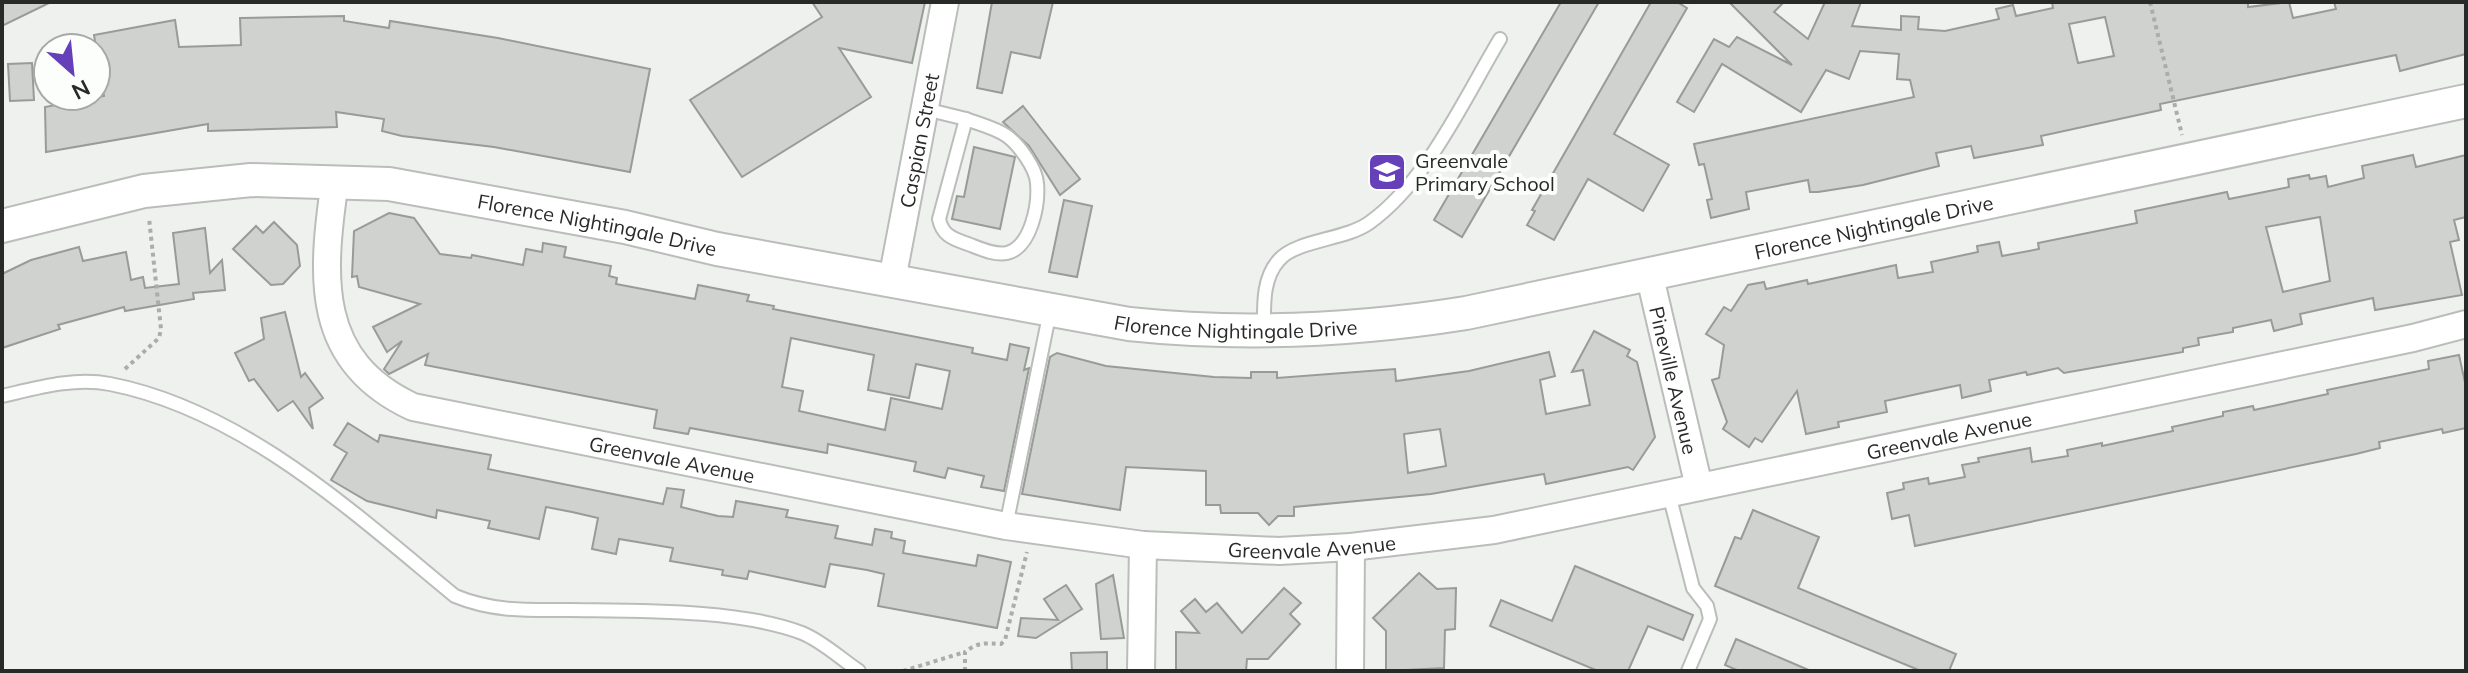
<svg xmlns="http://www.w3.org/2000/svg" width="2468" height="673" font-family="Mulish,sans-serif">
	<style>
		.building { fill: #cfd2cf; stroke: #989b98; stroke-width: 2; fill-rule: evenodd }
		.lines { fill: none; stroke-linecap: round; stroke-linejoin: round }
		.service-casing { stroke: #babdba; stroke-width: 16 }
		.minor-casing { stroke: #babdba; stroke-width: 30 }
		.tertiary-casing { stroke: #babdba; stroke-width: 36 }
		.path { stroke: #aaadaa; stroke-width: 4; stroke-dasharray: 4 4; stroke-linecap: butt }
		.service { stroke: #fff; stroke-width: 12 }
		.minor { stroke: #fff; stroke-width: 26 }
		.tertiary { stroke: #fff; stroke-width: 32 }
		.labels { text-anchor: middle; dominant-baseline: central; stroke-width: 8; stroke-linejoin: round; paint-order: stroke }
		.street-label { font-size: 20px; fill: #282a28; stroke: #fbfefb }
		.poi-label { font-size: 20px; fill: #282a28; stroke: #fbfefb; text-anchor: start }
	</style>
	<rect width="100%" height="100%" fill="#eef1ed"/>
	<g class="building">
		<polygon points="2,2 51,2 2,26"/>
		<polygon points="812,2 925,2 912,63 839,48 871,97 742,177 690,100 822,17"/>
		<polygon points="992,2 1053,2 1040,58 1011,52 1002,93 977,88"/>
		<polygon points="1561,2 1599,2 1462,237 1434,220"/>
		<polygon points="1651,2 1677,2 1687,8 1614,134 1669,165 1643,211 1588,179 1554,240 1527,225 1535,211 1532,210"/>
		<path d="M1729,2h55l-10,10 34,27 17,-37h36l-9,24 49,4v-14l18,1 -1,12 27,2 54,-12 -3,-10 17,-4 3,11 37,-8 -1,-6h196v5l41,-5 4,16 43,-9 -2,-7h132v52l-66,17 -4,-16 -236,49 1,6 -120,26 2,9 -69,13 -3,-12 -35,7 3,13 -76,19 -45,7h-8l-2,-12 -62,12 3,17 -38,9 -4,-18 5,-1 -8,-35 -5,1 -5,-21 220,-47 -4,-17 -13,-1 2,-25 -39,-3 -11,28 -23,-9 -25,42 -79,-48 -28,48 -17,-10 37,-63 15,8 8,-10 55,28zM2105,17l9,39 -36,7 -9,-39z"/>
		<polygon points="344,16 344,21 389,28 390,21 498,38 650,69 630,172 494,147 402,136 382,131 384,119 336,112 337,127 208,131 208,124 46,152 45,107 104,96 94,35 175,20 179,47 241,45 240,18"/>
		<polygon points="32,63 34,100 10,101 8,64"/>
		<polygon points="1023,106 1080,179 1060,195 1029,146 1003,122"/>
		<polygon points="974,147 1015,157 1000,229 952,219 957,196 964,197"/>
		<path d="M2413,155l3,12 50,-12v62l-12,3 5,20 -9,2 12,53 -87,15 -2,-12 -73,16 2,10 -28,7 -3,-11 -38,8v4l-35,6 1,7 -16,3v4l-119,21 -6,-5 -31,7 -1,-3 -37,8 2,11 -29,7 -2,-13 -38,8 -37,8 2,11 -49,10 1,5 -33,7 -9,-43 -35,51 -7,-4 -6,9 -26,-18 4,-7 -15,-42 7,-2 5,-33 -18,-11 18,-27 7,4 17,-26 16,-3 2,7 41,-9 1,4 88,-19 2,13 35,-6 -2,-10 47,-10 -1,-6 22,-4 3,14 37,-7 -1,-6 99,-20 -2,-12 92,-19 2,7 60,-12 -1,-8 21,-4 1,4 16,-3 2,11 36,-9 -2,-12zM2320,217l10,64 -47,11 -17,-65z"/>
		<polygon points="1064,200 1092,206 1077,277 1049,272"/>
		<path d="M389,213l25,5 26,36 31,4 1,-3 51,10 3,-16 16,3 1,-9 23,4 -2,10 47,9 -2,10 8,2 -1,6 79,15 3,-14 51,10 -2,6 27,5 -1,3 200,39 -1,5 35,7 3,-16 19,4 -5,22 5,-2 -25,123 -23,-4 3,-11 -36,-8 -3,10 -31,-7 2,-9 -88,-18 -1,9 -137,-25 -2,6 -34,-6 3,-18 -232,-45 3,-11 -39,20 -5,-5 18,-28 -15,11 -14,-25 47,-23 -61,-17 -2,-11 -5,1 2,-46zM791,338l83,17 -6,35 41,8 7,-34 34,7 -8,38 -51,-11 -6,32 -86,-19 4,-20 -21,-4z"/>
		<polygon points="274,222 297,245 300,266 283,284 271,285 233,249 256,226 263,233"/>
		<polygon points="205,228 210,273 222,260 225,290 193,293 194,299 125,311 124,307 58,325 60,329 2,348 2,274 31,260 79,247 83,261 126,252 131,280 143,277 145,288 179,284 173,233"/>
		<polygon points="285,312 301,377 305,373 323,398 309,408 313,429 293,401 278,411 254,379 249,381 235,353 264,339 261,318"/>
		<path d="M1594,331l36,19 -3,6 10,6 18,75 -22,33 -5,-3 -82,17 -2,-10 -113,20 -137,13v9h-16l-9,9 -11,-12h-37l-1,-8h-14v-34l-80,-4 -6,43 -98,-16 28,-137 7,-4 49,13 108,11 37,1v-6h26v6l118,-9 1,12 73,-10 80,-19 6,24 -15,4 6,34 44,-9 -7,-35 -11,2zM1440,429l6,37 -38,7 -4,-39z"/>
		<polygon points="2459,355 2466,387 2466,428 2443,433 2442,429 2379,442 2380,448 2356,454 1915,546 1909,515 1892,519 1887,493 1904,489 1903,483 1928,478 1929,484 1965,477 1962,465 1979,462 1978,458 2030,448 2032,462 2068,456 2067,450 2102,443 2102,446 2173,431 2172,427 2223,416 2223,412 2253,406 2254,410 2328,394 2327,390 2429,369 2428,361"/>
		<polygon points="348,423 378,442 380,435 491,455 488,469 663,504 667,488 684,490 681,507 718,516 733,517 736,501 788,510 786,517 838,526 835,538 872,545 875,529 892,532 891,538 905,541 903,553 976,566 978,555 1011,562 997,628 878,606 884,574 867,570 830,564 825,587 749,571 747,579 722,575 723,570 670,561 673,548 619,539 616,554 592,549 598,518 572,512 546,507 539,539 488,528 490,521 437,510 436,518 367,501 331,480 347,453 334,445"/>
		<polygon points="1753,510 1819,537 1798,588 1956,654 1949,671 1921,671 1715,586 1735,537 1741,539"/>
		<polygon points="1575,566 1693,615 1683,640 1648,626 1628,671 1598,671 1490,626 1501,600 1552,621"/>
		<polygon points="1419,573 1437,589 1456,588 1455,629 1445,630 1444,668 1386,671 1386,631 1373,618"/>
		<polygon points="1113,575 1124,638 1101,639 1096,584"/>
		<polygon points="1066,585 1082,609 1036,638 1018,636 1021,618 1058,620 1044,599"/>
		<polygon points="1284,588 1301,603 1290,614 1300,624 1268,659 1247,659 1246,671 1176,671 1176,632 1199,633 1181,611 1195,599 1206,612 1217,603 1242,633"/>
		<polygon points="1736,639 1811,671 1739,671 1725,665"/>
		<polygon points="1107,652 1107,671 1072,671 1071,653"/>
	</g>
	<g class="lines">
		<g class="service-casing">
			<g id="service">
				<polyline points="925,109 966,119"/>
				<path d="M966,119c13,5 30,9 41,17 12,9 29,32 30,47 2,22 -6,64 -30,70 -13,3 -30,-6 -42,-10 -14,-5 -23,-9 -26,-24z"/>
				<path d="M1264,330c0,-24 -2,-51 15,-70 17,-20 66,-20 90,-37 58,-41 95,-124 131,-184"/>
				<path d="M2,396c35,-8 72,-19 108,-12 133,26 244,129 345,212 39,16 73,14 115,14 67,1 170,-1 232,23 20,8 39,26 57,38"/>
				<polyline points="1669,494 1693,588 1707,606 1710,619 1688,671"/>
				<polyline points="1006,526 1050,311"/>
			</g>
		</g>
		<g class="minor-casing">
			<g id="minor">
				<path id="s1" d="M335,181c-14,96 -21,180 78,226l593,119 137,19 136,6 72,-4 143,-17 919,-192 53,-14"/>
				<path id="s2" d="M1649,273l50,214"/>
				<path id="s3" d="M892,280l53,-278"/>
				<polyline points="1141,671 1143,545"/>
				<polyline points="1350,671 1351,547"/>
			</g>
		</g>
		<g class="tertiary-casing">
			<g id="tertiary">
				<path id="s4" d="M2,226l142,-35 107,-11 138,4 236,43 92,22 412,75c114,12 224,7 337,-11l1000,-212"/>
			</g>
		</g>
		<g class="path">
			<polyline points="2150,2 2182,135"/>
			<polyline points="125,369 159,338 161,329 149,218"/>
			<polyline points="903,671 965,652"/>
			<path d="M965,671v-19c13,-10 20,-9 36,-8l4,-4 22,-88"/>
		</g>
		<use href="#service" class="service"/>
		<use href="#minor" class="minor"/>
		<use href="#tertiary" class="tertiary"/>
	</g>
	<defs>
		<g id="school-square" transform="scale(2)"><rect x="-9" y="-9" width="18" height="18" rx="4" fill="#6540b9" stroke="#fbfefb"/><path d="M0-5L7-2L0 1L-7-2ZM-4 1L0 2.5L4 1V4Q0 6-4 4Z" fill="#fff"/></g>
	</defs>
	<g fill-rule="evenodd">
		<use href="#school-square" x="1387" y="172"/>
	</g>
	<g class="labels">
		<g class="street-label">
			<text stroke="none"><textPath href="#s3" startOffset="142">Caspian Street</textPath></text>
			<text stroke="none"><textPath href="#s4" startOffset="604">Florence Nightingale Drive</textPath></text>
			<text stroke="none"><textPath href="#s4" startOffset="1900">Florence Nightingale Drive</textPath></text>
			<text stroke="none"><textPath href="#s4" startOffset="1252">Florence Nightingale Drive</textPath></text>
			<text stroke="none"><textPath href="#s2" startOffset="110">Pineville Avenue</textPath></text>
			<text stroke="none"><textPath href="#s1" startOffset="1822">Greenvale Avenue</textPath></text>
			<text stroke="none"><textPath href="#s1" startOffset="526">Greenvale Avenue</textPath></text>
			<text stroke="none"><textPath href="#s1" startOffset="1174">Greenvale Avenue</textPath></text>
		</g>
		<g class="poi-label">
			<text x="1415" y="160">Greenvale<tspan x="1415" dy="23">Primary School</tspan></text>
		</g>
	</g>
	<rect width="2468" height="673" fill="none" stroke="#282a28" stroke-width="8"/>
	<g transform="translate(72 72) rotate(153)"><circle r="38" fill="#fbfefb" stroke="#a7a9a7" stroke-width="2"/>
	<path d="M0-6L14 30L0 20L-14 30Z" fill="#6540b9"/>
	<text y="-12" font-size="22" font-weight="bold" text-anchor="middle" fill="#282a28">N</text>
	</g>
</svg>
